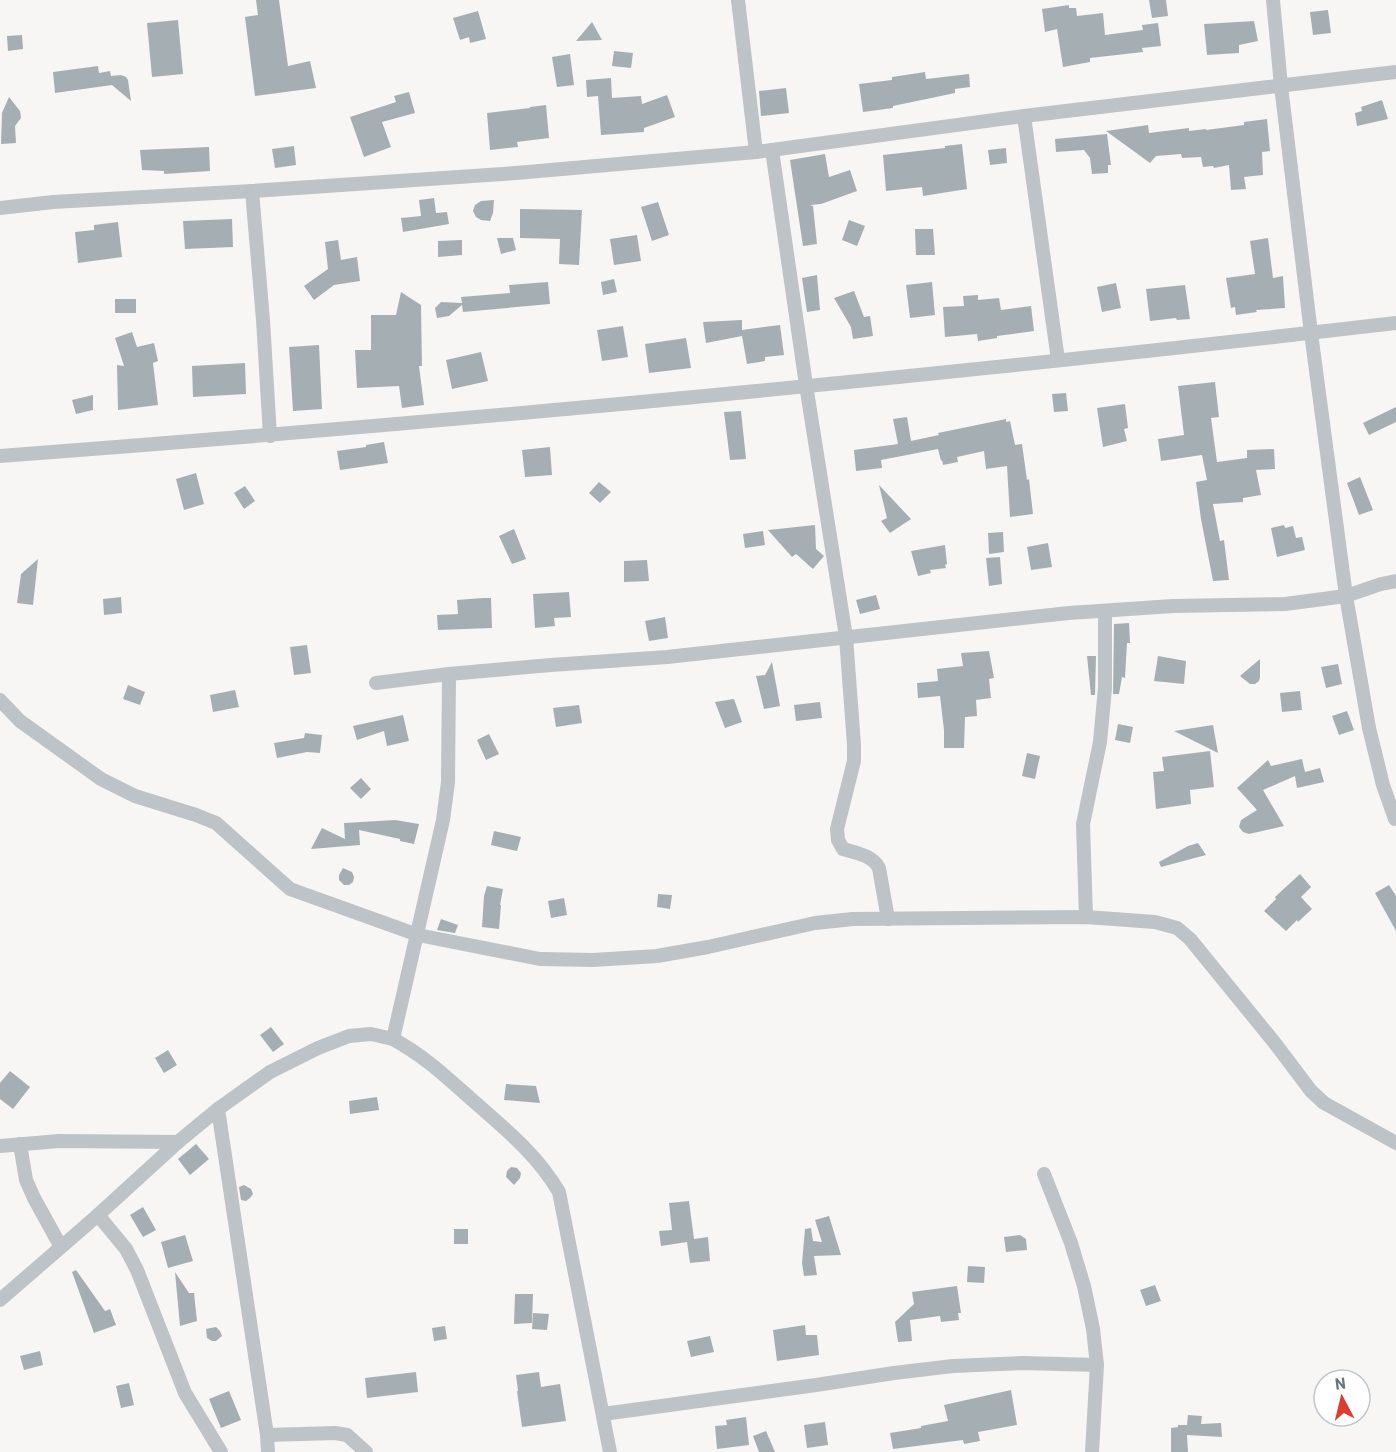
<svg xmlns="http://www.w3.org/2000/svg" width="1396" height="1452" font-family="Barlow,sans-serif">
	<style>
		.building { fill: #a5afb3 }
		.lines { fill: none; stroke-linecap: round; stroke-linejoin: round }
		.street { stroke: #bdc3c6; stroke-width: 14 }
	</style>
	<rect width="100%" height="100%" fill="#f7f6f4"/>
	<g class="building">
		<polygon points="256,0 279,0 288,66 310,61 316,88 255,96 245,17 258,15"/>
		<polygon points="1149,0 1166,0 1168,16 1152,18"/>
		<polygon points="1069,5 1069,8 1076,8 1077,16 1103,13 1105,35 1143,30 1142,25 1158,23 1161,46 1142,48 1143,52 1090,58 1090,62 1063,67 1057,29 1045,32 1042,9"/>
		<polygon points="1328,10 1331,33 1313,35 1310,12"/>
		<polygon points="478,11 486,39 470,43 469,37 460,40 453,18"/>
		<polygon points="178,20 183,74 152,77 147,23"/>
		<polygon points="1254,21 1258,41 1239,45 1239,53 1207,55 1204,24"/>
		<polygon points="592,22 602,40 576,41"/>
		<polygon points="22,35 23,49 8,51 7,36"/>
		<polygon points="614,51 633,53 631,68 612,66"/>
		<polygon points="570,54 574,85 557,87 552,57"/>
		<polygon points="98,66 99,73 110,71 111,76 121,75 126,77 128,80 131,101 112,85 55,93 53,72"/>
		<polygon points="925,72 926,79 969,74 970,87 955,89 955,93 893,106 893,108 863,112 859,84 892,80 892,77"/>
		<polygon points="611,78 612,98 641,96 642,104 667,95 675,117 644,128 644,132 601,135 598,96 587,97 586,80"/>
		<polygon points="786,88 789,113 761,116 759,91"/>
		<polygon points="409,92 415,113 382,122 391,147 364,157 350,117 396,102 394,96"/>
		<polygon points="9,97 20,111 21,118 15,126 16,143 1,144 2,113"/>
		<polygon points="1382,100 1388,119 1357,126 1355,113 1362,111 1361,107"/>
		<polygon points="546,105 549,138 517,142 518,147 490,150 487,113 530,108 530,107"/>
		<polygon points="1267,119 1270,151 1262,152 1263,175 1244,177 1246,189 1231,190 1229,165 1214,168 1213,166 1203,167 1201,157 1182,158 1181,154 1156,156 1150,163 1106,131 1148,125 1149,133 1189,128 1189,131 1206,129 1206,130 1244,125 1244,122"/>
		<polygon points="1107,134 1111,165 1108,165 1108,173 1092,174 1090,158 1084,150 1056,152 1055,139"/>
		<polygon points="962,144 967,189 923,196 922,187 886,191 883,155 945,148 945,146"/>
		<polygon points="294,146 296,165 275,168 272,149"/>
		<polygon points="209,147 210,171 164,174 164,171 142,170 140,150"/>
		<polygon points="1006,148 1007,163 990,165 988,150"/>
		<polygon points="825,154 829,177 850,170 857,191 821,204 810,205 813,206 817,244 803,246 790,160"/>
		<polygon points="434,198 436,213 447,212 449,224 403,232 401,218 421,216 419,200"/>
		<polygon points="494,200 493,213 490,221 481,220 476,217 473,211 475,205 481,201"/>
		<polygon points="658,202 669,235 652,241 641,207"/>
		<polygon points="520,209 582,210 579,265 559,264 560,239 520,238"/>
		<polygon points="232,219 233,247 185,249 183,221"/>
		<polygon points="849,220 865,226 857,246 842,240"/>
		<polygon points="118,222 122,257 78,263 75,232 94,230 94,225"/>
		<polygon points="915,229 933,229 935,255 916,255"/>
		<polygon points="637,235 641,261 614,265 610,239"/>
		<polygon points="497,238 513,238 516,250 501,254"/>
		<polygon points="1268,238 1273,278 1283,276 1285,308 1256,310 1257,312 1236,315 1235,307 1231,308 1226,278 1255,274 1250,241"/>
		<polygon points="338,240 341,260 357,257 360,281 334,285 314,300 304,286 328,269 325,242"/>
		<polygon points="462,240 462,255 438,257 438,241"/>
		<polygon points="817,275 820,310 807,312 802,278"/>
		<polygon points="614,279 617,292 603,295 601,282"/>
		<polygon points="548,282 550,304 463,312 462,305 449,316 437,318 435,308 441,302 462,303 461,297 510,293 509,285"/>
		<polygon points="932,282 935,315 910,318 906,285"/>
		<polygon points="1116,283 1121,308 1102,312 1097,287"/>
		<polygon points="1185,285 1190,319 1177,320 1176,318 1150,321 1146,289"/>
		<polygon points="854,291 864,317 870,316 873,336 853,339 851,327 834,298"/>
		<polygon points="401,292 421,305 422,366 419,366 424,405 402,408 399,386 357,388 355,350 371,350 371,315 396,315"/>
		<polygon points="978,295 978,300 999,298 1001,310 1031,306 1034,331 997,336 997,338 978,341 977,334 945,337 943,307 964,306 963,296"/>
		<rect x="115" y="299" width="21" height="14"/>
		<polygon points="742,320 742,330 780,325 784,355 765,357 765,361 747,364 742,336 706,343 703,322"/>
		<polygon points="623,326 628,357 602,361 597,330"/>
		<polygon points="132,332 137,347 154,343 158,361 153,363 158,405 118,410 117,365 124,366 115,338"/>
		<polygon points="686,338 691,368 649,373 645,344"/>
		<polygon points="319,345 322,409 293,411 289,347"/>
		<polygon points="481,352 488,381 452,389 446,360"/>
		<polygon points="245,363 246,394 193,397 192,366"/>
		<polygon points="1215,382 1219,417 1211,418 1217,462 1247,458 1247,450 1274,449 1275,469 1256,470 1261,495 1243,498 1243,502 1213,504 1220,541 1224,540 1229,580 1213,581 1201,519 1196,482 1207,480 1202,455 1161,461 1158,439 1184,435 1178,386"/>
		<polygon points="1066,393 1068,411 1054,412 1052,394"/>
		<polygon points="93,395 93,410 76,414 72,400"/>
		<polygon points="1125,404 1128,428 1124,429 1127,441 1103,447 1097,408"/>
		<polygon points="1396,407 1396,422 1369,435 1363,423"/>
		<polygon points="741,411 746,459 730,460 724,412"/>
		<polygon points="907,417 911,441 939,435 938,433 1006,419 1006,422 1010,421 1015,445 1022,444 1027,480 1029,479 1033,514 1010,517 1007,466 986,469 984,451 957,457 958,462 943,465 942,460 941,461 938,449 881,460 882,468 856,471 854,450 898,444 893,419"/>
		<polygon points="384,442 388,463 340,470 337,451 366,447 366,445"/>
		<polygon points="550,447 552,475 525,477 522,450"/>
		<polygon points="196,473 204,504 184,510 176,479"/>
		<polygon points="1360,477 1373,510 1359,515 1347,483"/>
		<polygon points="599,482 611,492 600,503 589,493"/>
		<polygon points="879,485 911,519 890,533 881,521 887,518"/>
		<polygon points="245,486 255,501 244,509 234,493"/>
		<polygon points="815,525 816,549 824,556 813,569 796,554 792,557 768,530"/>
		<polygon points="1284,525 1285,528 1293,526 1296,538 1302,537 1305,550 1277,557 1271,528"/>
		<polygon points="514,529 526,559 512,564 499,536"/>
		<polygon points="763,531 765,545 745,548 743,534"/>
		<polygon points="1003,532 1004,552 989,554 988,533"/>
		<polygon points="1048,543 1052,567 1031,570 1027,547"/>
		<polygon points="945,545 947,564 945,565 946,568 930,570 931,573 918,576 911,551"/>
		<polygon points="1000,557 1002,584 989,586 986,558"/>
		<polygon points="38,559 33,605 17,603 21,574"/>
		<polygon points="647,560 649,581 624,582 624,561"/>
		<polygon points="569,592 571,617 554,618 555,626 535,628 533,594"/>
		<polygon points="876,595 880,609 860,614 856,600"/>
		<polygon points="121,597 122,613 104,615 103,599"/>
		<polygon points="483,598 491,598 492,628 438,630 437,615 458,614 457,600"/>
		<polygon points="665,617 668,638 649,641 645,621"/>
		<polygon points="1129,623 1130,643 1127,643 1125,678 1122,677 1119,694 1113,694 1114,624"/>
		<polygon points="307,645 311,673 294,675 290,647"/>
		<polygon points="989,651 994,678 989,679 991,698 976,700 977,716 965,717 964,748 944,748 944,730 940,696 918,698 917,683 938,681 937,669 963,666 961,653"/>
		<polygon points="1087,656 1096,656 1095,695 1091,695"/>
		<polygon points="1158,656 1186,661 1184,684 1154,681"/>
		<polygon points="1260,659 1260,677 1259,681 1255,684 1250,684 1240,676"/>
		<polygon points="772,662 780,706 764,709 756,676 765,675"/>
		<polygon points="1338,664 1342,684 1326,688 1321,667"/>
		<polygon points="128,685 145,692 140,705 123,699"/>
		<polygon points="235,690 239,707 213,712 210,695"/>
		<polygon points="1300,691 1302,710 1282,712 1280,693"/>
		<polygon points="734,699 742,722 725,728 715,702"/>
		<polygon points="820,702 822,718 796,721 794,705"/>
		<polygon points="579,705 582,723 556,727 553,708"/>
		<polygon points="1347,711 1354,730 1339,735 1332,716"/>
		<polygon points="403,715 409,741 387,746 384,731 357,740 353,726"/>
		<polygon points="1118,724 1133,727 1130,743 1115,740"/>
		<polygon points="1213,725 1218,753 1174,731"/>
		<polygon points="305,733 322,735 320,753 307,752 277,758 274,743 304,738"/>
		<polygon points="489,734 499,754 486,760 477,740"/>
		<polygon points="1210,751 1214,787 1190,790 1191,804 1156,809 1153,772 1164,771 1162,757"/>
		<polygon points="1027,753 1040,756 1035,779 1022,776"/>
		<polygon points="1302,759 1305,772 1320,768 1324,782 1297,788 1295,776 1263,790 1284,826 1249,834 1243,832 1239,827 1241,820 1257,810 1237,788 1268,760 1271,766"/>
		<polygon points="361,778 371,789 361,799 350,788"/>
		<polygon points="395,820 419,824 414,844 400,841 400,839 359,830 360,845 311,849 322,828 345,839 344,823"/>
		<polygon points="494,831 521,837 517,851 491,845"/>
		<polygon points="1198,843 1206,855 1161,867 1159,862 1188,846"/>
		<polygon points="343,868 352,872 354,877 353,882 349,885 344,885 339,880 339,875"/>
		<polygon points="1300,874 1311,887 1301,897 1312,909 1298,922 1297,920 1286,931 1264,911 1276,899 1275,897"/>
		<polygon points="1389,885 1396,896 1396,931 1375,893"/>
		<polygon points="487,886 503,889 500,905 501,905 499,929 482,927 484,896"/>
		<polygon points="658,894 672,895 670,909 657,907"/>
		<polygon points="564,898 567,915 551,918 548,901"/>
		<polygon points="441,919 458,925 455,933 437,930"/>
		<polygon points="271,1027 284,1044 273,1052 260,1035"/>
		<polygon points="168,1050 177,1065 164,1073 155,1058"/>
		<polygon points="10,1071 30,1087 13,1109 0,1099 0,1083"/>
		<polygon points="506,1084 536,1086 540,1103 504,1100"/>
		<polygon points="377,1097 379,1110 350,1114 349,1101"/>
		<polygon points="196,1144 209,1159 190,1175 178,1159"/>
		<polygon points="511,1167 517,1168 521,1173 520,1178 514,1185 506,1177 507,1171"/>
		<polygon points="244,1185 251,1189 253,1194 250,1198 246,1201 241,1200 239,1187"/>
		<polygon points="689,1201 694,1239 708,1237 710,1261 690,1263 687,1242 661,1246 659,1231 672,1230 669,1203"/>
		<polygon points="143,1207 156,1230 143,1237 130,1215"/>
		<polygon points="829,1216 841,1255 814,1256 817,1275 804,1276 802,1263 805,1229 811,1228 813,1241 822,1242 815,1220"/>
		<rect x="454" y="1229" width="14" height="15"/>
		<polygon points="185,1235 193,1261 168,1268 161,1242"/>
		<polygon points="1020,1235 1026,1239 1027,1250 1006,1252 1004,1237"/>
		<polygon points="968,1266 985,1267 984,1283 967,1282"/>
		<polygon points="76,1270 105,1311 110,1309 116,1325 94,1333 72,1272"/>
		<polygon points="175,1272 189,1293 194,1293 197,1321 180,1326"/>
		<polygon points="1155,1285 1161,1301 1146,1306 1140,1290"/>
		<polygon points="957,1286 961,1313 958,1313 959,1320 941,1322 940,1316 910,1320 912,1341 898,1342 895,1322 914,1304 912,1292"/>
		<polygon points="515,1294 533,1294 532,1323 514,1324"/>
		<polygon points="533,1313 549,1314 547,1330 532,1329"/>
		<polygon points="805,1325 806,1335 817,1335 819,1355 777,1361 773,1330"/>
		<polygon points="445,1326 447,1339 434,1341 432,1328"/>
		<polygon points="216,1327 220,1331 222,1336 216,1341 212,1341 207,1338 206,1329"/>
		<polygon points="710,1336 714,1352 691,1357 687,1341"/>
		<polygon points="40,1351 43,1365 24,1370 20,1356"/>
		<polygon points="416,1372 418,1392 367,1398 365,1378"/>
		<polygon points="539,1372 541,1387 560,1384 566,1421 522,1427 517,1391 518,1391 516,1375"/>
		<polygon points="129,1383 134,1405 121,1408 116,1386"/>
		<polygon points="1011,1390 1017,1425 978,1432 980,1441 964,1444 963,1440 893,1449 890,1433 921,1428 921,1426 948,1421 944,1405"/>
		<polygon points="229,1391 241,1420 221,1428 209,1399"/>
		<polygon points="1188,1415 1202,1416 1201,1424 1221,1423 1222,1437 1187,1435 1188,1452 1171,1452 1171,1428 1178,1427 1178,1425 1187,1425"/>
		<polygon points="746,1417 749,1445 717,1449 715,1426 727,1425 726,1420"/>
		<polygon points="825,1422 828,1445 807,1448 804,1425"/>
		<polygon points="766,1431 775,1452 759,1452 753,1436"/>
	</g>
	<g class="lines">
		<g class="street">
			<polyline points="738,0 756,152"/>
			<polyline points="1273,0 1281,86 1311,333 1346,596 1369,728 1383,785 1395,819 1396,819"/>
			<polyline points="1024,116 1058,360"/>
			<path d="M772,150l34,235 40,252 8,108v16l-17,68 1,11 5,9c13,4 29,6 36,19l9,51"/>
			<polyline points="252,191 263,320 270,436"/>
			<polyline points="0,208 53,202 252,191 516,173 756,152 1024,116 1396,72"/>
			<path d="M0,456c466,-35 932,-79 1396,-133"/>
			<path d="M449,674l-1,108 -5,38 -50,219c31,17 51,36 77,59 33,29 67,56 89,94l51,260"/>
			<polyline points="376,683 449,674 551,665 667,657 1069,613 1173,606 1285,604 1346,596 1381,584 1396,581"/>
			<polyline points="0,700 20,721 101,779 135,796 196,815 216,823 290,889 418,935 540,959 593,960 657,956 708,947 815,923 853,919 1086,917 1155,922 1177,928 1190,939 1274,1042 1311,1091 1324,1103 1396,1143"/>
			<polyline points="1086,917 1083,824 1100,742 1105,688 1105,611"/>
			<polyline points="218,1109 267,1435 268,1452"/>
			<polyline points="20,1144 26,1180 34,1198 61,1247"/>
			<polyline points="0,1146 59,1141 178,1142"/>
			<polyline points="1044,1174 1071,1243 1084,1286 1093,1329 1097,1365 1092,1452"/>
			<polyline points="98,1215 126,1249 137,1270 185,1393 221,1452"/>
			<polyline points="0,1300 98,1215 178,1142 218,1109 270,1072 318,1048 349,1036 371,1034 393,1039"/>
			<polyline points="603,1414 816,1385 894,1373 953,1366 1023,1363 1097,1365"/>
			<polyline points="267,1435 335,1433 347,1435 366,1452"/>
		</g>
	</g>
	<g transform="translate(1342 1398) rotate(353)"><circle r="28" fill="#ffffff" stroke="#c1c8cb" stroke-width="1.5"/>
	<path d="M0-4.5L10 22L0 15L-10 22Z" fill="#dd3c2e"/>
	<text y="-9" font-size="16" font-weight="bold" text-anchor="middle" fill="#63767e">N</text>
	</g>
</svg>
